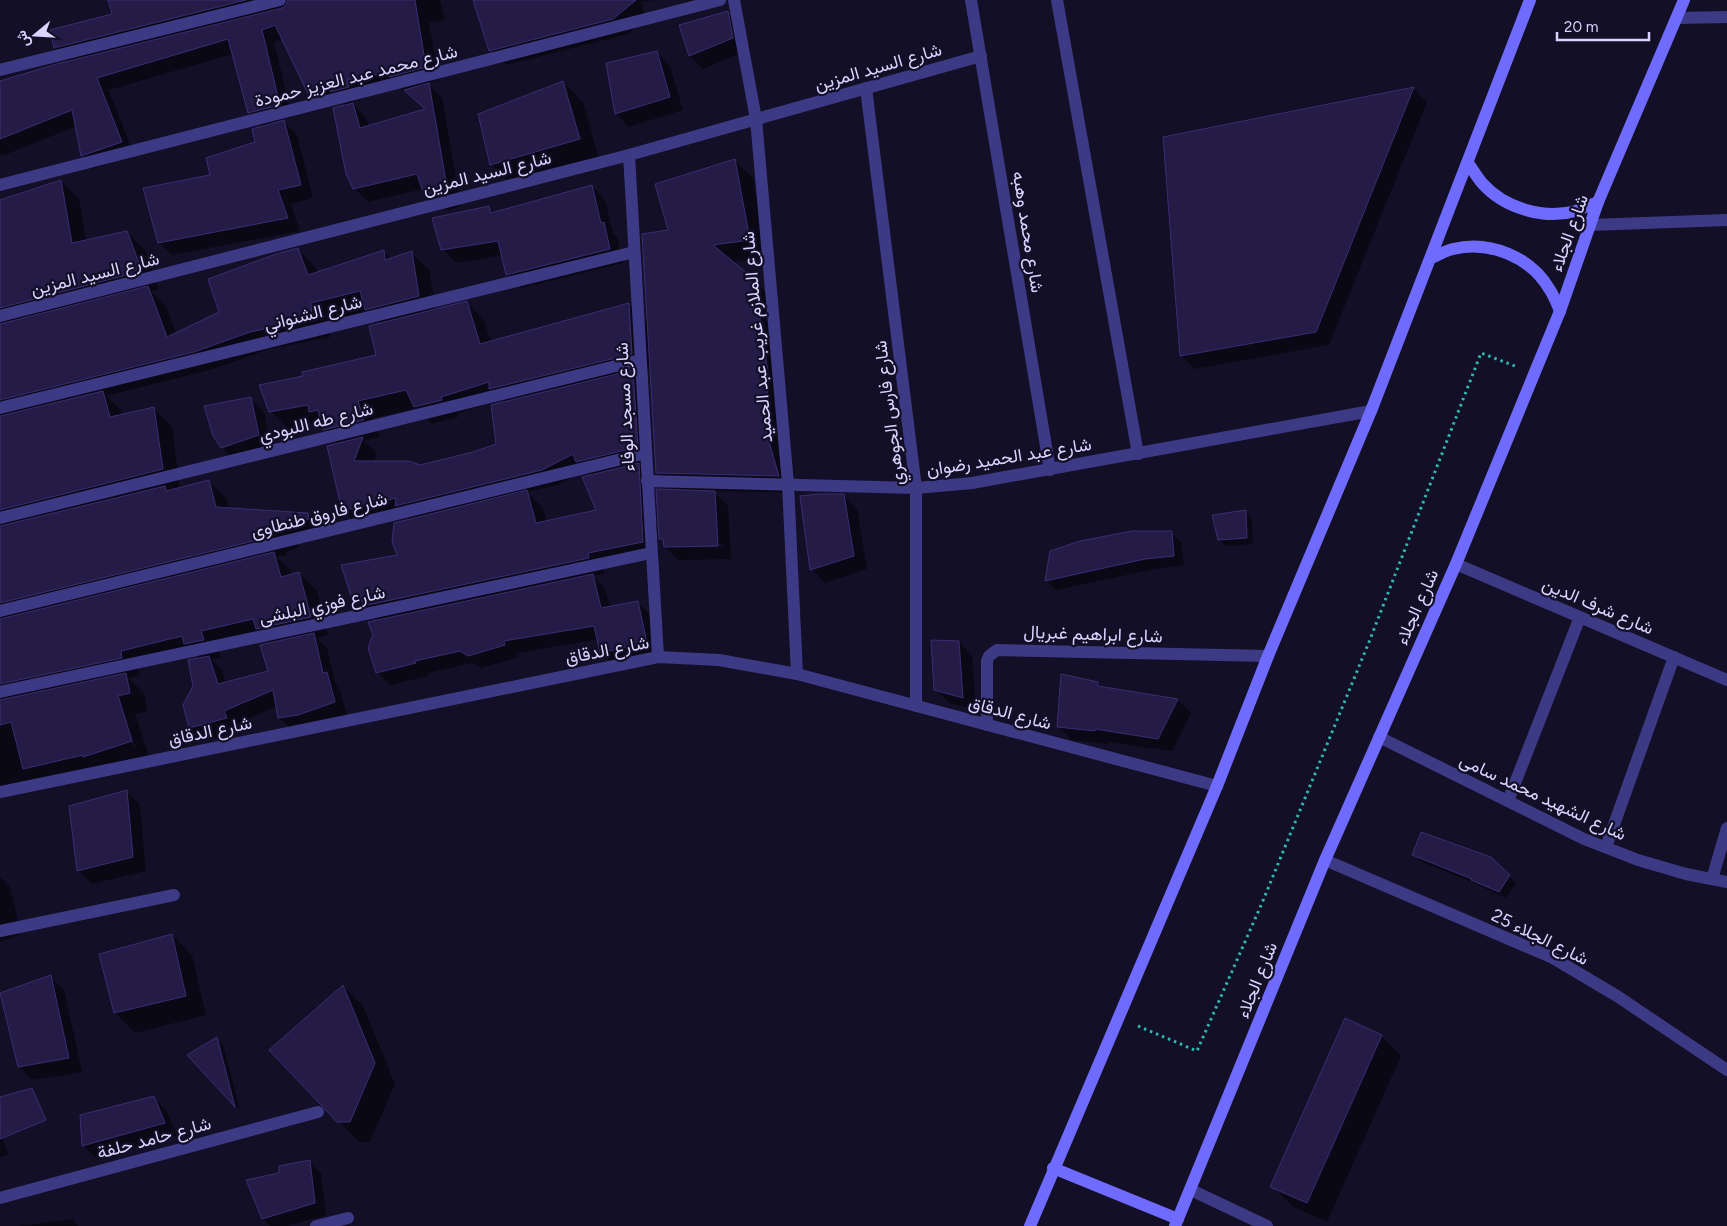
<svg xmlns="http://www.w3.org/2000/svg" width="1727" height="1226" font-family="Figtree,Vazirmatn,sans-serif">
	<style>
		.shadow { fill: #0007; fill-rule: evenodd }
		.building { fill: #241b47; stroke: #3b2d73 }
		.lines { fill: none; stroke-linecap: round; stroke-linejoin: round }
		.path { stroke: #2fb8b0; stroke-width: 3; stroke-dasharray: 2.5 4; stroke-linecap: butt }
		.service { stroke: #3d3a85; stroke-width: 12 }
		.minor { stroke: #3d3a85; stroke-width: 12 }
		.secondary { stroke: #6f6bff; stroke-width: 12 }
		.labels { text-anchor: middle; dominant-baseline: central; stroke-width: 4.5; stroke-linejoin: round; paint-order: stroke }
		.street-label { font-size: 18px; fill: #d9d4ff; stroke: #130f26 }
	</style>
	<rect width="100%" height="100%" fill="#130f26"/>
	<g class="shadow">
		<path d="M110,0h330l5,20 -16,3 10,57 -12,3 15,15 19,108 -13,4 -11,-7 -14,-14 -55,13 -14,-14 -8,-82 -3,-3 -21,4 -13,-13 -26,-55 -9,3 18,75 -10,3 15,15 16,63 -22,6 9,27 -128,24 -13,-13 53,-66 45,-33 6,-16 -14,-15 -16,-58 -124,36 25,65 -39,13 -13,-13 -5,-29 -75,30 -2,-2v-72l70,-20 -15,-14 59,-33zM400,86l27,24 -58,17 -3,-10 -15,-15 10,-2 -2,-7z"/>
		<polygon points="474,0 655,0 641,2 646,19 628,34 506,65 491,50"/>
		<polygon points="727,13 741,26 746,51 703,69 690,56 680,26"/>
		<polygon points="657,52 670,66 683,110 629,127 616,114"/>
		<polygon points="563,82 583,102 599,159 511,184 491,164"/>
		<polygon points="1414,89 1427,102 1329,345 1195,369 1181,355 1164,138"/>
		<path d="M735,161l18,17 14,79 -35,5 21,18 18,18 13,156 12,39 -83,-2 15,15 3,53 -53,1 -13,-13v-4l-4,-4 14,-48 -18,-18 -6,-103 -16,4 13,12 4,76 -13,3 15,15 5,78 -56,11 1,5 -11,2 12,12 5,20 27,-6 13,13 9,41 -45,9 -13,-13 -2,-13 -83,14 1,5 -36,10 -8,-5 -46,10 1,3 -38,9 -13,-13 3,-51 -28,-25 47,-40 12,-36 -6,-6 -47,12 -15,-16 -4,-66 -15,-15 -3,-7 -33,6 -17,-17 34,-34 73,-21 3,-32 -13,-13 -40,10 2,16 -61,12 -56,20 -107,27 15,14 1,5 32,-6 18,18 8,62 29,-8 18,18 2,10 78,5 19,18 -29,12 3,3 -14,5 1,3 -10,2 15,15 1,3 6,-2 18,18 11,44 -11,3 10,10 8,34 4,5 8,28 -54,16 -13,-13 -3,-12 -41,18 3,7 -36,10 -13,-13 4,-42 6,-27 -4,-5 -58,15 2,6 -12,3 16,15 3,18 -12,3 15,45 -150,37v-595l61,-20 18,18 7,42 41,-9 18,18 14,39 -8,2 15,15 10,28 44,-22 78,-63 18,19 2,5 66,-21 7,7 20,-7 18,18 7,40 31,-7 17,17 7,23 138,-39 19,19 21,-92zM502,400l3,3 -7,42 -24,8 -54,13 -46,-4 3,-9 -13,-12 16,-4 -6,-19 43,-10 15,16 26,-7v-4zM586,470l6,6 5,35 -50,11 -4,-14 -16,-16 31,-7zM724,544v3l-52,1v-2zM266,638l6,6 -3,27 -43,12 -4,-13 -10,-10 9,-2 -3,-9zM116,697h3l16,50h-2z"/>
		<polygon points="592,186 605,200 613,233 617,237 623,263 521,288 507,274 503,255 456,263 442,249 489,208 494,213"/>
		<polygon points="250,398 264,412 271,448 235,461 222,448"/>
		<polygon points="844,496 857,509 867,569 825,583 812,569"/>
		<polygon points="1246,512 1252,518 1253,544 1225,546 1219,539"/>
		<polygon points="1171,533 1181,542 1184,565 1155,569 1056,590 1047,581 1051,552"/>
		<polygon points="959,642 972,656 976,710 949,703 936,690"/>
		<polygon points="1097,683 1103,688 1178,700 1191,713 1172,751 1108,742 1108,744 1072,740 1058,727"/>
		<polygon points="127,792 140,805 146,871 92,884 79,871 71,807"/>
		<polygon points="1414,855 1491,858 1516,883 1505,898 1476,884 1420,861"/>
		<polygon points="0,877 10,887 21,934 0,942"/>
		<polygon points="172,935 192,955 206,1015 135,1033 115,1013"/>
		<polygon points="50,977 64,990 82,1072 32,1080 19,1066"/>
		<polygon points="343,986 363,1006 395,1084 370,1142 359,1142 338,1121"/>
		<polygon points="1381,1036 1401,1056 1327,1222 1292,1206 1272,1186"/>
		<polygon points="216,1039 223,1045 240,1110 189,1055"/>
		<polygon points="153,1097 167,1111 177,1136 97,1159 84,1146"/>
		<polygon points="0,1129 8,1154 0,1157"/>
		<polygon points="310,1162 321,1173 326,1215 287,1226 270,1226 263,1218 281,1174"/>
		<polygon points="72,1219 78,1226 18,1226"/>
	</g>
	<g class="building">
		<polygon points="108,0 246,0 54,48 50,30 112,14"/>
		<polygon points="288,0 415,0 426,67 390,77 386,73 347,80 349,87 330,92 330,90 308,94 275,25 262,30 280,105 248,113 228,39 97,78 122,142 81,156 72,110 0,139 0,81 57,64 282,8 286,5"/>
		<polygon points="473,0 636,0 613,19 489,51"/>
		<polygon points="728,11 733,38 689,56 679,25"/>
		<polygon points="657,51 670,97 615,114 606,63"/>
		<polygon points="563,81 580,139 490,165 478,114"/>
		<polygon points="429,83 448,193 433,197 422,189 417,174 353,189 346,174 333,108 353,103 360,128 425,109 404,90"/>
		<polygon points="1414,87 1316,332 1180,356 1163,137"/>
		<polygon points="284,120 301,185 278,190 288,218 158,243 143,188 210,175 206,158 255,142 252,129"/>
		<polygon points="735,159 750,240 713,245 754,279 768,372 767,435 779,476 656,473 642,234 668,230 655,184"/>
		<polygon points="61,180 72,243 127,231 142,271 0,308 0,200"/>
		<polygon points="592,185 601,223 604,222 610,249 506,275 498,241 441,250 432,218 489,206 491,213"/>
		<polygon points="298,248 308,275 384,250 385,260 412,251 419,296 365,310 360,291 311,303 312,319 250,332 194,352 0,400 0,324 148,286 167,337 219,312 208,279 276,254"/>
		<polygon points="467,301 480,344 629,303 632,354 489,389 489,382 441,397 442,400 414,407 406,390 358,401 364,420 323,430 318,410 309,412 308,405 269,412 259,385 303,376 302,372 376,355 369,326"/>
		<polygon points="633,370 638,447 576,462 573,454 542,470 395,506 396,498 342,511 327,446 363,437 354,461 409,461 420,465 473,452 496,444 491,405"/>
		<polygon points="103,391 110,417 154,407 163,469 0,510 0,416"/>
		<polygon points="251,397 259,435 221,448 213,436 204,406"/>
		<polygon points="639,463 643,542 588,553 589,558 363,606 360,595 351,596 341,565 397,555 392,542 394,523 527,490 536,523 596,510 582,477"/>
		<polygon points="209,480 216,507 308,513 309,519 279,526 283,528 269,534 270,537 0,603 0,526 165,486 166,491"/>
		<polygon points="656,489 715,491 718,546 664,547 663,539 659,539"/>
		<polygon points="818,494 844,494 854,556 810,570 800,496"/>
		<polygon points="1246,510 1247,538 1218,540 1212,515"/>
		<polygon points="1132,531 1172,531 1174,556 1145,559 1045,581 1050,551 1080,541"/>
		<polygon points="274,552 281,577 299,572 311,617 256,629 253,619 201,631 204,640 184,644 182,636 121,651 122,658 0,684 0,619"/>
		<polygon points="593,574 601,608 638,601 647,643 600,653 594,626 504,641 505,645 468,656 460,651 415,661 416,663 376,673 368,648 373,635 368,622"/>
		<polygon points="314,633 323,673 327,672 335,702 298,715 278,718 273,690 224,711 227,718 189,728 183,705 193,686 188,660 209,656 218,684 268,671 260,645"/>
		<polygon points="931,640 959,641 963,698 934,690"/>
		<polygon points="126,673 130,693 118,696 132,741 83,757 83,755 23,769 11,722 0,725 0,700"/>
		<polygon points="1061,674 1098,682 1098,686 1178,699 1158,739 1095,729 1095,731 1057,727"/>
		<polygon points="127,790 133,857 77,871 69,806"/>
		<polygon points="1421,832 1491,857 1510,875 1499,892 1471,880 1472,879 1412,855"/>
		<polygon points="172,934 186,996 114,1013 99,954"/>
		<polygon points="51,975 69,1058 18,1067 0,993"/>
		<polygon points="343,985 375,1063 350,1122 337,1122 269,1050"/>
		<polygon points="1345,1018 1382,1035 1307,1203 1270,1187"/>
		<polygon points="217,1037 235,1107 187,1055"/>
		<polygon points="32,1088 46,1120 0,1139 0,1097"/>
		<polygon points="154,1096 165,1123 82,1146 80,1115"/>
		<polygon points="310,1160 315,1203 262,1219 246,1180 279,1173 279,1166"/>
	</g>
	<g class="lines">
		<polyline class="path" points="1138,1026 1197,1051 1262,903 1369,642 1481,353 1515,366"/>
		<g class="service">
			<polyline points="1590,225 1727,220"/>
			<polyline points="1191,1190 1267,1226"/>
		</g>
		<g class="minor">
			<polyline points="734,0 756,119 788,484 797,674"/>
			<polyline points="971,0 1050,470"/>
			<polyline points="1057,0 1138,454"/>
			<polyline points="1678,18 1727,17"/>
			<polyline points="0,70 280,0"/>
			<polyline points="866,88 916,488 916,706"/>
			<polyline points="629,155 658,657"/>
			<polyline points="0,185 720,0"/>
			<polyline points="0,316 629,155 981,56"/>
			<polyline points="0,408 634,252"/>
			<polyline points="647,481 916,488 972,483 1371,411"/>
			<polyline points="0,518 640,360"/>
			<polyline points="1456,564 1727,680"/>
			<polyline points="0,611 646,453"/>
			<polyline points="0,692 651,553"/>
			<polyline points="987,725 987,661 989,656 997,650 1268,656"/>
			<polyline points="1379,737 1584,839 1638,860 1686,874 1727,882"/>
			<polyline points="0,792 658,657 719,660 797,674 1217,786"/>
			<polyline points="1508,801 1580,617"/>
			<polyline points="1606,847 1674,657"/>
			<polyline points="1325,860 1553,958 1617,996 1727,1070"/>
			<polyline points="1712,879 1727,828"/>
			<polyline points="0,931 174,895"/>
			<polyline points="0,1198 318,1112"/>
			<polyline points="316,1226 348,1218"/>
		</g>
		<g class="secondary">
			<path d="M1468,163c5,7 9,14 14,20 22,25 62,37 94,28 7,-3 14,-6 22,-9"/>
			<path d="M1431,258c7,-3 14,-7 22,-9 37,-9 78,8 97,41 4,6 7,14 10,21"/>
			<polyline points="1053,1168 1178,1219"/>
			<polyline points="1030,1226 1217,786 1268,656 1371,411 1530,0"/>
			<polyline points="1175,1226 1325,860 1456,564 1560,311 1598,202 1684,0"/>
		</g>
	</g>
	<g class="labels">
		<g class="street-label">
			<text transform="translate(878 67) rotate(-16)">شارع السيد المزين</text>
			<text transform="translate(356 76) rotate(-14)">شارع محمد عبد العزيز حمودة</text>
			<text transform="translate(487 173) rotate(-14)">شارع السيد المزين</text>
			<text transform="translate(1028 232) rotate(81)">شارع محمد وهبه</text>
			<text transform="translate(1569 233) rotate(-70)">شارع الجلاء</text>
			<text transform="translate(95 274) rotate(-14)">شارع السيد المزين</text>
			<text transform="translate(313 313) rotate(-14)">شارع الشنواني</text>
			<text transform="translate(757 337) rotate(-95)">شارع الملازم غريب عبد الحميد</text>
			<text transform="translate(625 407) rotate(-93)">شارع مسجد الوفاء</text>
			<text transform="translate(889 413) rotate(-97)">شارع فارس الجوهري</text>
			<text transform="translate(316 422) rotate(-14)">شارع طه اللبودي</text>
			<text transform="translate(1009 457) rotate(-9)">شارع عبد الحميد رضوان</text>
			<text transform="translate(319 515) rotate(-14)">شارع فاروق طنطاوى</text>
			<text transform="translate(322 605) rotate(-12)">شارع فوزي البلشى</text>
			<text transform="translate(1598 606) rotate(23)">شارع شرف الدين</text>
			<text transform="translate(1417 607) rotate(-66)">شارع الجلاء</text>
			<text transform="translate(1093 634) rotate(2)">شارع ابراهيم غبريال</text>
			<text transform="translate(607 650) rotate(-11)">شارع الدقاق</text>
			<text transform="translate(1010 713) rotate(15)">شارع الدقاق</text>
			<text transform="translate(210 731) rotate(-12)">شارع الدقاق</text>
			<text transform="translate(1543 797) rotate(25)">شارع الشهيد محمد سامى</text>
			<text transform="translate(1540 937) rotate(26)">شارع الجلاء 25</text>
			<text transform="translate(1257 980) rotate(-68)">شارع الجلاء</text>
			<text transform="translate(154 1138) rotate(-15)">شارع حامد حلفة</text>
		</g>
	</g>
	<g transform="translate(35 35) rotate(252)" stroke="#130f26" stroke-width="4" paint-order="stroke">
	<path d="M0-4L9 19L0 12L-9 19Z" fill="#d9d4ff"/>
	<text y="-8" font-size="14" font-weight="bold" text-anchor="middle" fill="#d9d4ff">ش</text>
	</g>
	<path d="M1557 32v8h92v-8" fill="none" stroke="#d9d4ff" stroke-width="2.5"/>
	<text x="1564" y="32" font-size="15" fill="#d9d4ff" stroke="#130f26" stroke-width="4" paint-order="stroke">20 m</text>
</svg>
